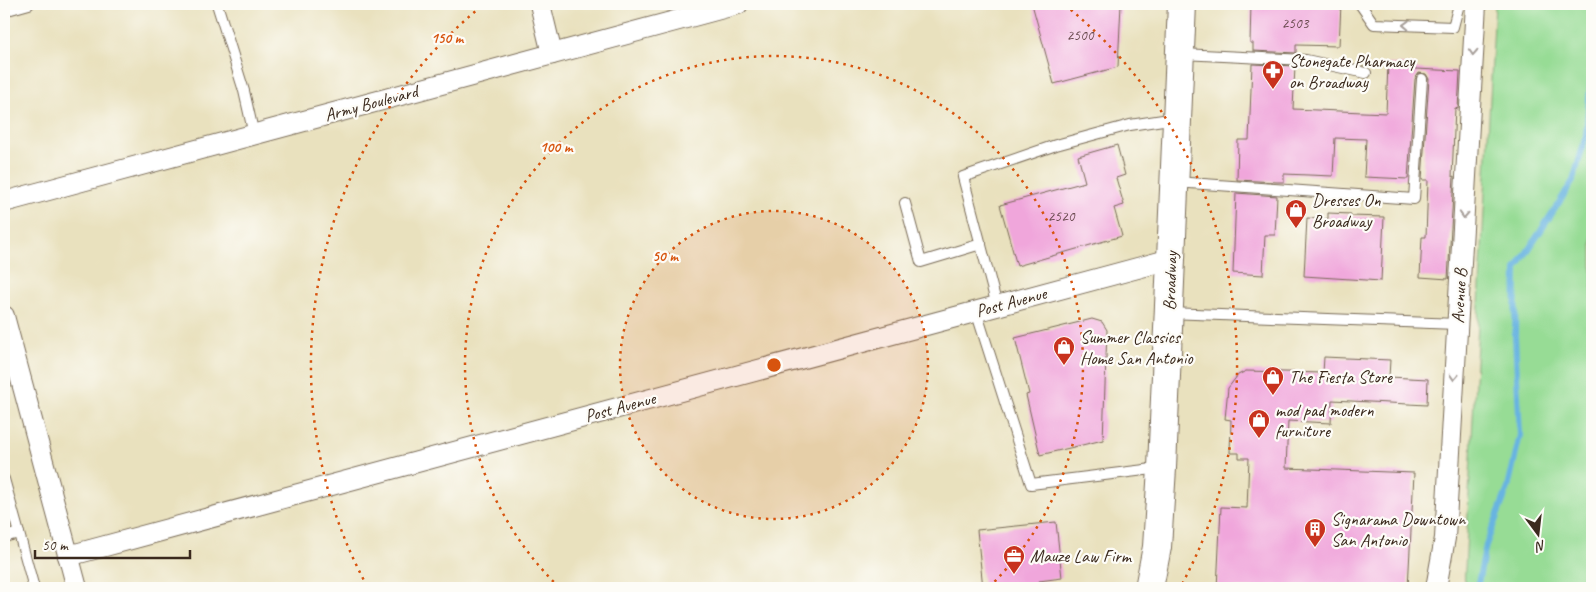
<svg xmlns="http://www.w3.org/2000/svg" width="1596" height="592" font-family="Caveat,sans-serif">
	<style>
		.green { fill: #97dc95; stroke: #69835a }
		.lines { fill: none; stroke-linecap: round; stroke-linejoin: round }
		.stream { stroke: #67b4e1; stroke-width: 6 }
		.building { fill: #f0a6db }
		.lane-casing { stroke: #786a56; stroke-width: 12 }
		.street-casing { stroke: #786a56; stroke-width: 22 }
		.primary-casing { stroke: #786a56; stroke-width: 30 }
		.lane { stroke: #fff; stroke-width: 10 }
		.street { stroke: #fff; stroke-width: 20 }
		.primary { stroke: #fff; stroke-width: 28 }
		.oneway { stroke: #a79f9a }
		.ring { fill: none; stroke: #d7540e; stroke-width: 2.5; stroke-dasharray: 2.5 5 }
		.labels { text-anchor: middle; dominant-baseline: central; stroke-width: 4.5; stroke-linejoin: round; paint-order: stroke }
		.number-label { font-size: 15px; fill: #68494d }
		.poi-label { font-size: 18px; fill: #3b2a1e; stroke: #fdfcf7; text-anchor: start }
		.street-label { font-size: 18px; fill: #3b2a1e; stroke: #fdfcf7 }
		.centre { fill: #d7540e; stroke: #fdfcf7; stroke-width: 2.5 }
		.ring-label { font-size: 15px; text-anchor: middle; font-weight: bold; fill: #d7540e; stroke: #fdfcf7; stroke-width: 4.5; stroke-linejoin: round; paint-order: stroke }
	</style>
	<rect width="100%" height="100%" fill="#fdfcf7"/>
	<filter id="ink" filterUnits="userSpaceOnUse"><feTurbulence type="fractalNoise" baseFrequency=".02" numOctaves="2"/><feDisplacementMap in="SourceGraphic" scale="10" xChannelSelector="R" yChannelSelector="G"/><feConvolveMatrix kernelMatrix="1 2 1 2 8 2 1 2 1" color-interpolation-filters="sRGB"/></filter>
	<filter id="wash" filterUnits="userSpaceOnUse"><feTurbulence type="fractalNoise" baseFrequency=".0096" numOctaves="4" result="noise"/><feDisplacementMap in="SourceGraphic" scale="20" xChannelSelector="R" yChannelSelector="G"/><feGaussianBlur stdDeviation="1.12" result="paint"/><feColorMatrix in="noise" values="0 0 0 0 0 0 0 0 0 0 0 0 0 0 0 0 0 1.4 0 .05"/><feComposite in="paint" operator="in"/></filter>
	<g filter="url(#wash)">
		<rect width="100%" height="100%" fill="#e9e1be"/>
		<polygon class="green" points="1495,4 1592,4 1592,588 1464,588"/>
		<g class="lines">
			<polyline class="stream" points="1477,588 1486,545 1508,488 1520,435 1515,337 1516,269 1573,181 1586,136 1592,64"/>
		</g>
		<g id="blocks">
			<g class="building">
				<polygon points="1032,4 1121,4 1118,67 1054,84"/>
				<polygon points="1251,4 1341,4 1339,46 1296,45 1296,53 1253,51 1253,43 1250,43"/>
				<polygon points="1252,64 1295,66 1293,109 1386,113 1388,64 1415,65 1415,69 1460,71 1458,109 1455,108 1452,177 1454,176 1448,279 1420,277 1422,237 1426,237 1428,180 1422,180 1429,79 1426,74 1419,73 1415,79 1408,179 1364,177 1366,139 1335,138 1333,176 1284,174 1284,182 1277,182 1237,180 1238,140 1249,140"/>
				<polygon points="1117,145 1125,175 1116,178 1124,205 1114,208 1122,236 1017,266 1000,205 1085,182 1078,156"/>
				<polygon points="1236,193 1277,196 1275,235 1265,235 1263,275 1233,273"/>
				<polygon points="1328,213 1351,214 1350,216 1384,217 1381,281 1304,276 1307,218 1328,219"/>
				<polygon points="1092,319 1102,322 1107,330 1103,440 1040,455 1026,395 1029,394 1015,338"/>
				<polygon points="1324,357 1390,360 1389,377 1428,379 1427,405 1332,400 1331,423 1288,421 1286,468 1414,473 1408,588 1217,588 1221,507 1247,508 1249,458 1239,458 1239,453 1230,453 1231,420 1225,419 1228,388 1238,375 1246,371 1323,373"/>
				<polygon points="1056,522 1062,578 1039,581 1040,588 983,588 977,530"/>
			</g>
		</g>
	</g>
	<g filter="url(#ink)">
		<use href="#blocks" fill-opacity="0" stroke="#786a56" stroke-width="1"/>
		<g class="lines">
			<g class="lane-casing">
				<g id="lane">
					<polyline points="217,4 244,91 254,135"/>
					<polyline points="1360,4 1374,24 1453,27 1458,8 1458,4"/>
					<polyline points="4,11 29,4"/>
					<polyline points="1182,54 1306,60 1366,73"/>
					<polyline points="1175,182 1414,199 1422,79"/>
					<polyline points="905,203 921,262 981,244"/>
					<polyline points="997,306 963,177 1056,145 1130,125 1176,118"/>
					<polyline points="976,311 1031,484 1161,468"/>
					<polyline points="1169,313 1457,324"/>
					<polyline points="4,479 34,588"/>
					<polyline points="4,537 19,533"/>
				</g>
			</g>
			<g class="street-casing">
				<g id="street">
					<polyline points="540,4 552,54"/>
					<polyline points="4,202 738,4"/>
					<polyline points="4,316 77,588"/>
					<polyline points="68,556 1171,259"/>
					<polyline points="1436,588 1445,538 1476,4"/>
				</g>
			</g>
			<g class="primary-casing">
				<polyline id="primary" points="1149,588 1157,547 1162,468 1182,4"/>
			</g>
			<use href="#lane" class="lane"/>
			<use href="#street" class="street"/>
			<use href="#primary" class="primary"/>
		</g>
		<defs><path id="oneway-chevron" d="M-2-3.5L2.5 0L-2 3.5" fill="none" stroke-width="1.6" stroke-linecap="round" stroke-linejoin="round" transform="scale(1.25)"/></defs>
		<g class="oneway">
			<use href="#oneway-chevron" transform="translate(1406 25) rotate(-178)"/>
			<use href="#oneway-chevron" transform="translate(1473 52) rotate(93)"/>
			<use href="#oneway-chevron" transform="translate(1464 215) rotate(93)"/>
			<use href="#oneway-chevron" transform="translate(1454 377) rotate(93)"/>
		</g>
	</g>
	<circle cx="774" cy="365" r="154" fill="#d7540e" fill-opacity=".12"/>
	<g class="ring">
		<circle cx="774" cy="365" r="154"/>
		<path d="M559 587A309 309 0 1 1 989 587"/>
		<path d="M367 586A463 463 0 0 1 483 5M1065 5A463 463 0 0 1 1181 586"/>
	</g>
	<defs>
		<g id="pharmacy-pin" transform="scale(1.125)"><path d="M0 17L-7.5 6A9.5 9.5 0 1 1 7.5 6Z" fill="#c8321e" stroke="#fdfcf7"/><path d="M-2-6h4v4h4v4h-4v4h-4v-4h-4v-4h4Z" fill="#fff"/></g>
		<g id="shop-pin" transform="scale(1.125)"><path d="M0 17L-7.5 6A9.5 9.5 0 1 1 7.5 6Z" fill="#c8321e" stroke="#fdfcf7"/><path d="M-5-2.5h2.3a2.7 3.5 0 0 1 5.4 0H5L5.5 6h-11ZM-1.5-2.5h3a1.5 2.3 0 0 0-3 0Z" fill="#fff"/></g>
		<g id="building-pin" transform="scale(1.125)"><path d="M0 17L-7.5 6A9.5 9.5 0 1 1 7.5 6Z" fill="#c8321e" stroke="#fdfcf7"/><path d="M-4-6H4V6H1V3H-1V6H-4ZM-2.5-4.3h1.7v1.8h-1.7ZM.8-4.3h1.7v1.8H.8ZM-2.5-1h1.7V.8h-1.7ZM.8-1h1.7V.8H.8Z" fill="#fff"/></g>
		<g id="office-pin" transform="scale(1.125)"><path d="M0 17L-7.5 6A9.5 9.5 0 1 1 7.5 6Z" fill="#c8321e" stroke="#fdfcf7"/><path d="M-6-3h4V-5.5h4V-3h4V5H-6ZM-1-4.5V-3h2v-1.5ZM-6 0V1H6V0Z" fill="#fff"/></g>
	</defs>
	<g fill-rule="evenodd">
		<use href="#pharmacy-pin" x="1273" y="71"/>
		<use href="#shop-pin" x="1296" y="210"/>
		<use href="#shop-pin" x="1064" y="347"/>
		<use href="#shop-pin" x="1273" y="377"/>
		<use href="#shop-pin" x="1259" y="420"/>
		<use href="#building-pin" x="1315" y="529"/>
		<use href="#office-pin" x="1014" y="556"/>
	</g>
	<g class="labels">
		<g class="number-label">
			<text x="1295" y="23">2503</text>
			<text x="1080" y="35">2500</text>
			<text x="1061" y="216">2520</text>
		</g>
		<g class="poi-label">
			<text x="1289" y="61">Stonegate Pharmacy<tspan x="1289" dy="21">on Broadway</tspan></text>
			<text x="1312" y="200">Dresses On<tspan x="1312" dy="21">Broadway</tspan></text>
			<text x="1080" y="337">Summer Classics<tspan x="1080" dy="21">Home San Antonio</tspan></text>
			<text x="1289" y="377">The Fiesta Store</text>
			<text x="1275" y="410">mod pad modern<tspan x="1275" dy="21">furniture</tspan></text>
			<text x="1331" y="519">Signarama Downtown<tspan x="1331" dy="21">San Antonio</tspan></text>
			<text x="1030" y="556">Mauze Law Firm</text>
		</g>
		<g class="street-label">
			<text transform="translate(371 103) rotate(-15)">Army Boulevard</text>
			<text transform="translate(1170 281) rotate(-88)">Broadway</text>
			<text transform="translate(1459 296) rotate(-87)">Avenue B</text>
			<text transform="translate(1011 302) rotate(-15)">Post Avenue</text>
			<text transform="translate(620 407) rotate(-15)">Post Avenue</text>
		</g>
	</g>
	<circle cx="774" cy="365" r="8" class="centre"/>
	<g class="ring-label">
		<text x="447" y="43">150 m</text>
		<text x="556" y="152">100 m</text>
		<text x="665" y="261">50 m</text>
	</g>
	<rect width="1596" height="592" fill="none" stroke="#fdfcf7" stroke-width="20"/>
	<g transform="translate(1538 534) rotate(165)" stroke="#fdfcf7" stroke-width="4" paint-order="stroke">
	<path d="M0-4L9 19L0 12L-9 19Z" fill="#3b2a1e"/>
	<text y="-8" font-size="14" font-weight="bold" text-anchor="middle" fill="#3b2a1e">N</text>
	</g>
	<path d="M35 550v8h155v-8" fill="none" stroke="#3b2a1e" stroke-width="2.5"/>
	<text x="42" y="550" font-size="15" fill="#3b2a1e" stroke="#fdfcf7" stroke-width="4" paint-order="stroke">50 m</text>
</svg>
